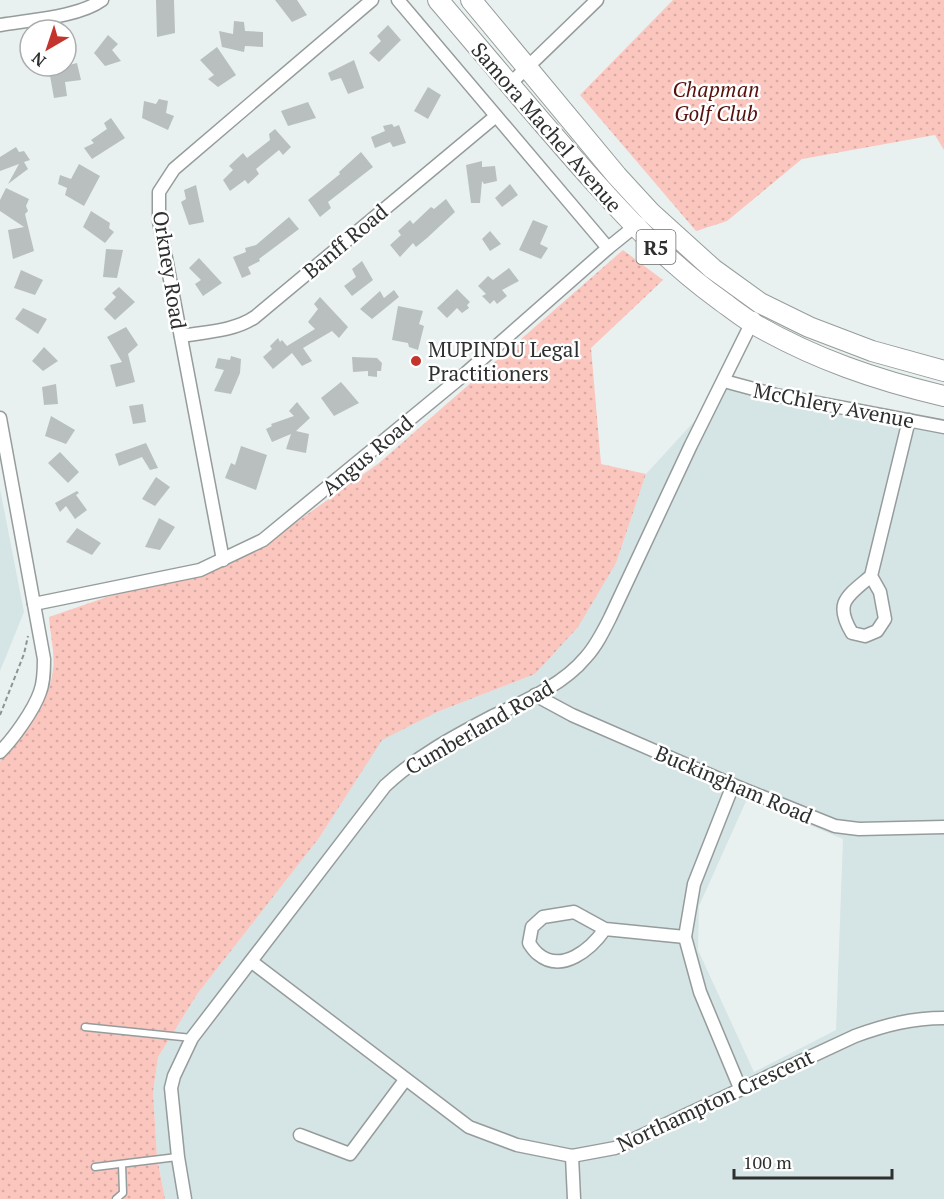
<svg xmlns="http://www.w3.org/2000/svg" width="944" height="1199" font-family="'PT Serif',serif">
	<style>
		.built { fill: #d5e4e4; fill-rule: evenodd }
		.grass { fill: url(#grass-dots) }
		.building { fill: #b9bfbf }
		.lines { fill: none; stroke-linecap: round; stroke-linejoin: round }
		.service-casing { stroke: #969c9c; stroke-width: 9 }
		.minor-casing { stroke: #969c9c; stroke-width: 15 }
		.trunk-casing { stroke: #969c9c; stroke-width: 22 }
		.path { stroke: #8f9393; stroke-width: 2; stroke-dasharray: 4.5 3; stroke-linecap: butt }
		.service { stroke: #fff; stroke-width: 6 }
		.minor { stroke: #fff; stroke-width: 12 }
		.trunk { stroke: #fff; stroke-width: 20 }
		.poi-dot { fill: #c3352c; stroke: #fff; stroke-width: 2 }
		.labels { text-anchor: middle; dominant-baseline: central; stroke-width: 5; stroke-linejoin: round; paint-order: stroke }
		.shield { fill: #fff; stroke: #6d6e6e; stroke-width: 1.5 }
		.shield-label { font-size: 20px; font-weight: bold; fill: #2e3030 }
		.park-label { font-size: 21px; font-style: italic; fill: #56110d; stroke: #fff }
		.street-label { font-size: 21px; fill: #2e3030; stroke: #fff }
		.poi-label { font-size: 21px; fill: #2e3030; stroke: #fff; text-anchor: start }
	</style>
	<defs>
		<pattern id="grass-dots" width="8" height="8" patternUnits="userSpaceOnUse" patternTransform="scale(1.5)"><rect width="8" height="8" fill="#fac6be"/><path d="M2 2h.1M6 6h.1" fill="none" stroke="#d7aaa4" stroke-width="1.8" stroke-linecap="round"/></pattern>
	</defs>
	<rect width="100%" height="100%" fill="#e9f0f0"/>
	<g class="built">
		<path d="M733,379l211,44v776h-779l-8,-42 -4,-65 5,-35 40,-64 121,-155 63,-99 55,-27 98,-38 35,-39 46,-72 30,-89zM747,799l96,40 -7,191 -82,42 -56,-122 1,-44z"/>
		<polygon points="0,489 24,612 0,671"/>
	</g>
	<g class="grass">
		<polygon points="673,0 944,0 944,150 935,135 802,159 727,221 696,231 580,95"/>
		<path d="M623,250l40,30 -72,68 10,116 45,10 -30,89 -38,64 -43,47 -98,38 -55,28 -63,98 -121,155 -40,64 -5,35 4,65 8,42h-165v-438c23,-25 50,-57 53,-92 2,-17 -3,-36 -4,-52l58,-20 94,-25 69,-31 109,-78z"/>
	</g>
	<g class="building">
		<polygon points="156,0 174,0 175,33 157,37"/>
		<polygon points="275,0 297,0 307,15 292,22"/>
		<polygon points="234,21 244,22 245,31 263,32 263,47 245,46 244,52 222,47 219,31 233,34"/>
		<polygon points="388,25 401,40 379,62 369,53 381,41 377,36"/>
		<polygon points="108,35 118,44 112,50 121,61 105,66 94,53"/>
		<polygon points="217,47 236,75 218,87 208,79 214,75 200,60"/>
		<polygon points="354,60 364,88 348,94 341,78 331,81 328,73"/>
		<polygon points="77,63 81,80 65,82 67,96 54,98 49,70"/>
		<polygon points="428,87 441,95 428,119 414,111"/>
		<polygon points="159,99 168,101 166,113 174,116 168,130 142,118 144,101 156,104"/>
		<polygon points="308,102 316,118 288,126 281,111"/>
		<polygon points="111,118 125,138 92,159 84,148 94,143 91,140 107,129 104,123"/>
		<polygon points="392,124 394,127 399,125 406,143 393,147 390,142 375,148 371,137 385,131 383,126"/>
		<polygon points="275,129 291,147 283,155 279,150 256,169 259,174 248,184 245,180 230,191 223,180 233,170 229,166 243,153 247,158 270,140 269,134"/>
		<polygon points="16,147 19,152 24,151 30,160 24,162 28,169 8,184 19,164 0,171 0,157"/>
		<polygon points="361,152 373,167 328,202 331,208 320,217 308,200 340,174 339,172"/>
		<polygon points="482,161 482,167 495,166 497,181 484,184 482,181 480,203 471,203 466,165"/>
		<polygon points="79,164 100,176 84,206 65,195 67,188 58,184 60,175 71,179"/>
		<polygon points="510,184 518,195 502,207 495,198"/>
		<polygon points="196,185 204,222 189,225 181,202 186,199 184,190"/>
		<polygon points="6,188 29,199 26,206 28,211 25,214 34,251 13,259 8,230 24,227 0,211 0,200"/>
		<polygon points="446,199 455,212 427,238 416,247 413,243 400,257 390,245 401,235 398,231 410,220 413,224 431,207 434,209"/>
		<polygon points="91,211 110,223 109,228 114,232 105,243 83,227"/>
		<polygon points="289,217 299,229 259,259 260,261 248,267 251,274 242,278 233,257 246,252 245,248 256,245"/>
		<polygon points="533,220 548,226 540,244 548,248 541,259 519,250"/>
		<polygon points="490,231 501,244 490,251 482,239"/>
		<polygon points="106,249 123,250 117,278 103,277"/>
		<polygon points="199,258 222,283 203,296 195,284 201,280 189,268"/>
		<polygon points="362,261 373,280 352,296 344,286 356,277 352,269"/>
		<polygon points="509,268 519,281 502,290 507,296 497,304 494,300 490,304 482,296 486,294 478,286 488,276 493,280"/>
		<polygon points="21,270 43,280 35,295 14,288"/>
		<polygon points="119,287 135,302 115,320 104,309 116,297 112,293"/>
		<polygon points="457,289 470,302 467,305 469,308 462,313 457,308 447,318 437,308"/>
		<polygon points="394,290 399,297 372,319 360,309 380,291 384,298"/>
		<polygon points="320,297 348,327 339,338 332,331 303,348 312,361 302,366 292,353 273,369 263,357 272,349 270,346 278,338 280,342 282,340 287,346 315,329 308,322 318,309 314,304"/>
		<polygon points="398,306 423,311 419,324 424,326 418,350 409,347 408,343 392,340"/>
		<polygon points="23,308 47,319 38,334 15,319"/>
		<polygon points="126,327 138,345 128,354 135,382 116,387 110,365 122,362 107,337"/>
		<polygon points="44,347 58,361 43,371 32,361"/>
		<polygon points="231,356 241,359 240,373 231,394 214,391 224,370 215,368 218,358 230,360"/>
		<polygon points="352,357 377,358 382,363 381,371 377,371 377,377 368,376 368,371 353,372"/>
		<polygon points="341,382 359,403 334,416 321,398"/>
		<polygon points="56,384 58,404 44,405 42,387"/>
		<polygon points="297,402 310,418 296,431 309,434 306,453 286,449 291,434 272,442 266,429 272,426 271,424 294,416 289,411"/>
		<polygon points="143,404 146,422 133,424 129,406"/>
		<polygon points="51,416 75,430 66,444 45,436"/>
		<polygon points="146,443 158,468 150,470 142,457 119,466 115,454"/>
		<polygon points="241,446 267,455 256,490 225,478 231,463 235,465"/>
		<polygon points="60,452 79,472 68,483 48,463"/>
		<polygon points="156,477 170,487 155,506 142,499"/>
		<polygon points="77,491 79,493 76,495 87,510 75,519 66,506 60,512 55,503"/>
		<polygon points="159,518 175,527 160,550 145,547"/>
		<polygon points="77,528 101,543 92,555 66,542"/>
	</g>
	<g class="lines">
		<g class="service-casing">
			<g id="service">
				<polyline points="85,1027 192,1038"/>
				<polyline points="95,1167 177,1157"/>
				<polyline points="116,1199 123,1193 122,1164"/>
			</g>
		</g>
		<g class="minor-casing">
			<g id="minor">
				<polyline points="398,0 608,248"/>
				<path d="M0,25c29,-5 79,-8 102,-25"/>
				<polyline points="510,84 597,0"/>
				<path d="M181,336c24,-4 54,-5 74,-19l241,-201"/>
				<polyline points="724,381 776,395 944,427"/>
				<path d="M0,418l44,241c0,11 0,23 -4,33 -6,18 -27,47 -40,60"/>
				<polyline points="223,560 159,221 159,192 174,169 372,0"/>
				<path d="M871,576c-23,20 -38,26 -19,57l13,3 12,-5 8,-12 -5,-27 -9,-16 38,-156"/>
				<polyline points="34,604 200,570 263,540 466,373 608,248 639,223"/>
				<polyline points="535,695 572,715 733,785 835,826 859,829 944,827"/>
				<polyline points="733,785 694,884 685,937 700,992 740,1088"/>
				<path d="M605,929c-14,20 -43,45 -67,25 -4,-3 -7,-8 -9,-11l3,-16 11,-10 31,-5 31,17 80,8"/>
				<path d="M252,962l217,165 48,18 55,11 43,-8 240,-112c30,-11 57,-18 89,-18"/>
				<polyline points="300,1135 350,1154 405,1080"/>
				<polyline points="572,1156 574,1199"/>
				<path d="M185,1199l-7,-42 -7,-69 3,-12 18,-38 193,-252c32,-30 70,-50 108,-70 32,-15 70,-31 93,-59 10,-11 17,-25 24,-39l81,-173 63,-127"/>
			</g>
		</g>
		<g class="trunk-casing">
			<g id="trunk">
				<path d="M438,0c53,62 105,125 160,186 38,42 76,81 122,114 11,8 22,17 34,24 61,35 122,56 190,72"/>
				<polyline points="471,0 617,176 651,213 713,269 760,303 809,327 872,351 944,371"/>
			</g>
		</g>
		<polyline class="path" points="0,715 24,654 28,636"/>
		<use href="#service" class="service"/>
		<use href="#minor" class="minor"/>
		<use href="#trunk" class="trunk"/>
	</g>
	<circle class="poi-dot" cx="416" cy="361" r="6"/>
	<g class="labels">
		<rect class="shield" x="636.5" y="230" width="39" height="34" rx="4.5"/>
		<g class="shield-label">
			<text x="656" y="247">R5</text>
		</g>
		<g class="park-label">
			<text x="716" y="89">Chapman<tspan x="716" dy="24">Golf Club</tspan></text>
		</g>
		<g class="street-label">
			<text transform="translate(547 127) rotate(49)">Samora Machel Avenue</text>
			<text transform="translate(345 241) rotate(-40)">Banff Road</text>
			<text transform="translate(170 270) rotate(81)">Orkney Road</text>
			<text transform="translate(834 405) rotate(11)">McChlery Avenue</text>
			<text transform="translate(367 455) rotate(-40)">Angus Road</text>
			<text transform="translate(479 727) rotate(-30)">Cumberland Road</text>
			<text transform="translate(734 784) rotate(23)">Buckingham Road</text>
			<text transform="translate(715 1100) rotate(-25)">Northampton Crescent</text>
		</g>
		<g class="poi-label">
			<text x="428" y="349">MUPINDU Legal<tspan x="428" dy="24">Practitioners</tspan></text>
		</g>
	</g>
	<g transform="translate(48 48) rotate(219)"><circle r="28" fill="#ffffff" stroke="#abacac" stroke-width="1.5"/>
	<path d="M0-4.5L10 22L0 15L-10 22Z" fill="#c3352c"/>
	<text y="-9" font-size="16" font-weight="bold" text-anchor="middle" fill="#2e3030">N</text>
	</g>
	<path d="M734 1169v9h158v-9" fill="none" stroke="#2e3030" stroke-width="3"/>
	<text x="743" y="1169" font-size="18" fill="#2e3030" stroke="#ffffff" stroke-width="4.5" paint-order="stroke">100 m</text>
</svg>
